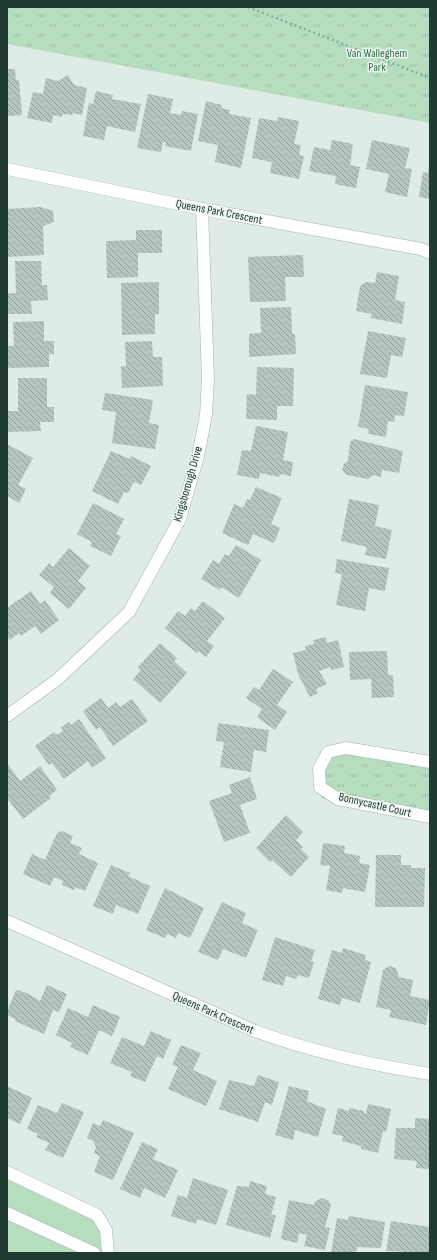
<svg xmlns="http://www.w3.org/2000/svg" width="437" height="1260" font-family="'Sofia Sans Condensed',sans-serif">
	<style>
		.grass { fill: #b7ddbf }
		.park { fill: url(#park-tufts) }
		.building { fill: url(#building-back-hatch) }
		.lines { fill: none; stroke-linecap: round; stroke-linejoin: round }
		.street-casing { stroke: #a2b3ac; stroke-width: 13 }
		.secondary-casing { stroke: #9eb7ac; stroke-width: 13 }
		.path { stroke: #7faf9d; stroke-width: 2.5; stroke-dasharray: 2 3; stroke-linecap: butt }
		.street { stroke: #fff; stroke-width: 12 }
		.secondary { stroke: #fff; stroke-width: 12 }
		.labels { text-anchor: middle; dominant-baseline: central; stroke-width: 3; stroke-linejoin: round; paint-order: stroke }
		.park-label { font-size: 12px; fill: #297341; stroke: #f0f7f3 }
		.street-label { font-size: 12px; fill: #203b32; stroke: #f0f7f3 }
	</style>
	<defs>
		<pattern id="park-tufts" width="24" height="20" patternUnits="userSpaceOnUse"><rect width="24" height="20" fill="#b7ddbf"/><path d="M3 7l-1-3M5 7V3M7 7l1-3M15 17l-1-3M17 17v-4M19 17l1-3" fill="none" stroke="#9dbfa5"/></pattern>
		<pattern id="building-back-hatch" width="6" height="6" patternUnits="userSpaceOnUse"><rect width="6" height="6" fill="#b5c6be"/><path d="M-1 5l2 2M0 0l6 6M5-1l2 2" fill="none" stroke="#93a29b"/></pattern>
	</defs>
	<rect width="100%" height="100%" fill="#dfebe5"/>
	<polygon class="grass" points="7,1172 97,1215 108,1253 7,1253"/>
	<g class="park">
		<polygon points="7,7 430,7 430,123 7,44"/>
		<polygon points="322,749 430,763 430,818 321,798"/>
	</g>
	<g class="building">
		<polygon points="7,69 15,69 16,80 19,80 22,115 7,116"/>
		<polygon points="68,75 74,85 87,88 82,115 73,113 72,115 62,114 62,117 53,115 52,123 27,118 33,92 43,94 46,78 58,81"/>
		<polygon points="96,91 113,95 112,99 141,104 135,132 107,126 104,140 83,136 89,103 93,104"/>
		<polygon points="148,94 173,99 170,113 181,115 182,111 198,114 191,151 165,146 166,142 163,142 161,152 137,148"/>
		<polygon points="206,101 222,105 221,108 230,110 229,114 251,118 241,168 215,162 218,145 198,141"/>
		<polygon points="278,117 299,121 294,144 301,145 299,155 304,156 299,179 270,173 272,162 252,158 259,118 277,121"/>
		<polygon points="332,140 353,144 350,165 360,167 356,188 335,184 336,176 309,171 314,147 330,150"/>
		<polygon points="372,140 410,148 405,168 412,169 407,197 385,192 389,174 366,169"/>
		<polygon points="429,165 430,165 430,199 419,197 423,172 428,173"/>
		<polygon points="41,207 53,211 54,222 43,226 44,255 7,257 7,209"/>
		<polygon points="136,230 162,230 162,253 138,253 138,277 107,278 106,241 136,240"/>
		<polygon points="303,255 304,277 285,277 286,301 250,302 248,257"/>
		<polygon points="15,261 41,261 42,285 47,285 48,300 31,301 32,314 7,314 7,293 16,293"/>
		<polygon points="377,272 399,276 395,300 405,302 402,324 371,318 372,314 356,311 360,286 366,282 375,283"/>
		<polygon points="159,282 159,314 155,314 155,334 122,335 121,283"/>
		<polygon points="291,307 292,334 295,334 296,354 249,357 249,334 261,333 260,308"/>
		<polygon points="44,321 44,341 54,341 54,354 49,354 49,367 7,368 7,346 14,346 13,322"/>
		<polygon points="368,331 406,338 402,357 391,355 387,378 360,374"/>
		<polygon points="152,341 153,357 162,357 163,386 122,388 121,366 126,366 125,342"/>
		<polygon points="257,367 294,368 293,406 277,406 277,420 246,419 247,394 256,395"/>
		<polygon points="18,378 47,378 47,407 54,407 54,422 40,422 41,431 7,432 7,411 18,411"/>
		<polygon points="365,385 408,392 404,416 395,415 394,422 388,421 386,437 368,434 369,429 358,427"/>
		<polygon points="105,393 153,400 149,423 159,425 155,449 112,443 116,412 102,410"/>
		<polygon points="256,426 288,432 283,460 293,462 291,476 280,474 279,477 260,473 259,479 237,475 242,450 251,451"/>
		<polygon points="354,439 403,451 399,473 382,470 381,477 373,475 368,479 347,475 342,470 344,464 348,461 350,442"/>
		<polygon points="7,444 33,458 18,485 26,489 19,503 7,496"/>
		<polygon points="111,451 130,459 131,456 151,466 141,485 134,482 128,493 124,492 118,504 92,491"/>
		<polygon points="256,487 282,498 271,524 280,528 274,543 253,534 248,545 222,533 234,504 243,508 247,499 250,500"/>
		<polygon points="349,499 379,505 375,526 392,530 386,559 365,555 367,547 341,541"/>
		<polygon points="93,503 124,519 116,534 121,536 111,556 90,546 92,542 77,534"/>
		<polygon points="236,545 261,560 239,598 221,587 220,590 201,579 213,560 219,564 225,554 229,556"/>
		<polygon points="69,548 90,566 78,581 86,588 69,609 50,593 54,587 39,575 49,563 53,567"/>
		<polygon points="337,559 389,568 385,591 369,588 365,611 336,605 342,574 335,573"/>
		<polygon points="31,591 40,604 45,600 59,620 41,634 35,626 21,636 19,633 10,640 7,636 7,608"/>
		<polygon points="203,601 225,618 207,641 214,646 206,657 198,651 197,653 165,628 178,611 185,616 191,608 195,611"/>
		<polygon points="326,637 327,643 338,640 344,667 331,670 331,667 319,671 327,684 316,689 318,693 310,697 298,674 293,653 306,650 305,646 314,644 313,640"/>
		<polygon points="160,643 177,658 174,661 187,673 160,703 133,679 141,670 138,667"/>
		<polygon points="387,651 388,675 393,675 394,697 372,698 371,679 350,680 349,652"/>
		<polygon points="273,669 293,682 277,705 287,712 275,730 257,717 262,709 246,698 254,687 259,690"/>
		<polygon points="101,698 108,708 116,702 120,707 132,699 148,721 113,746 100,727 96,730 83,711"/>
		<polygon points="79,719 106,758 92,768 88,761 64,779 52,763 49,765 35,746 54,732 56,735 63,731 61,727 69,722 71,725"/>
		<polygon points="218,723 269,730 266,752 254,750 251,772 220,767 224,742 216,741"/>
		<polygon points="7,763 20,781 40,766 57,790 49,796 51,798 23,819 7,798"/>
		<polygon points="250,777 257,799 240,805 250,833 224,842 209,801 232,793 229,785"/>
		<polygon points="286,815 303,832 296,840 303,847 301,849 309,857 291,877 272,860 270,862 256,848"/>
		<polygon points="62,831 73,836 70,843 82,848 79,854 98,863 85,891 75,887 74,890 62,885 63,881 54,877 50,886 23,874 32,854 45,860 57,833"/>
		<polygon points="323,843 345,846 344,853 360,856 359,863 370,865 365,892 343,888 342,893 326,890 330,866 320,865"/>
		<polygon points="376,855 401,855 401,865 411,865 411,868 425,868 424,907 375,907"/>
		<polygon points="111,865 130,873 128,876 150,886 138,914 116,905 113,914 93,906"/>
		<polygon points="165,888 204,908 190,938 178,933 176,938 167,934 165,938 146,930"/>
		<polygon points="222,902 246,913 242,923 258,930 246,958 223,949 218,960 198,952"/>
		<polygon points="275,937 315,950 311,961 314,962 309,978 298,975 296,979 286,976 283,986 262,980"/>
		<polygon points="343,948 366,955 365,960 371,962 360,1003 342,998 340,1005 318,999 332,950 342,953"/>
		<polygon points="389,966 396,968 399,977 413,980 410,996 430,1000 426,1025 389,1017 391,1010 376,1007 383,970"/>
		<polygon points="47,985 67,994 59,1012 53,1010 44,1034 15,1021 15,1019 7,1015 7,1011 16,990 27,993 40,1001"/>
		<polygon points="93,1005 120,1017 112,1036 99,1030 88,1055 70,1047 72,1043 56,1035 68,1008 88,1017"/>
		<polygon points="151,1031 171,1040 163,1059 157,1056 145,1082 130,1076 132,1072 110,1063 122,1037 144,1046"/>
		<polygon points="181,1045 201,1053 193,1070 217,1081 206,1106 168,1089 178,1067 172,1065"/>
		<polygon points="258,1075 279,1082 272,1105 265,1102 258,1122 219,1109 229,1080 254,1086"/>
		<polygon points="7,1086 32,1098 20,1124 7,1118"/>
		<polygon points="289,1086 309,1091 307,1101 326,1109 318,1137 295,1130 293,1140 275,1135"/>
		<polygon points="62,1103 84,1112 63,1158 45,1150 49,1143 36,1137 38,1134 27,1129 38,1105 57,1113"/>
		<polygon points="368,1104 391,1109 386,1132 383,1131 378,1153 361,1149 361,1146 342,1141 343,1136 332,1134 338,1108 349,1111 349,1108 364,1111 364,1113 366,1114"/>
		<polygon points="415,1118 430,1119 430,1169 416,1168 417,1161 394,1159 396,1128 415,1128"/>
		<polygon points="103,1120 134,1133 113,1180 94,1172 100,1156 94,1153 96,1147 93,1141 87,1138 93,1123 100,1126"/>
		<polygon points="142,1142 158,1149 153,1159 178,1170 165,1198 144,1188 140,1198 120,1189"/>
		<polygon points="193,1178 228,1190 216,1225 197,1219 196,1224 171,1216 178,1195 187,1198"/>
		<polygon points="250,1181 267,1186 265,1194 276,1197 271,1215 276,1215 270,1238 226,1225 237,1186 249,1187"/>
		<polygon points="321,1198 328,1200 331,1205 325,1227 330,1228 325,1250 304,1246 307,1235 299,1233 297,1243 281,1239 289,1200 314,1205 315,1202"/>
		<polygon points="349,1216 385,1222 381,1248 357,1247 356,1253 331,1253 337,1218 348,1220"/>
		<polygon points="391,1221 430,1227 430,1253 386,1251"/>
	</g>
	<g class="lines">
		<g class="street-casing">
			<g id="street">
				<polyline points="7,169 202,209 421,249 430,253"/>
				<polyline points="7,716 58,679 129,612 180,519 198,456 206,415 208,379 202,209"/>
				<polyline points="430,762 346,748 328,752 319,769 320,787 338,799 430,817"/>
				<path d="M7,921l248,110c57,21 116,34 175,43"/>
				<polyline points="7,1172 97,1215 106,1230 108,1253"/>
			</g>
		</g>
		<g class="secondary-casing">
			<polyline id="secondary" points="7,1213 94,1253"/>
		</g>
		<polyline class="path" points="248,7 430,78"/>
		<use href="#street" class="street"/>
		<use href="#secondary" class="secondary"/>
	</g>
	<g class="labels">
		<g class="park-label">
			<text x="377" y="53">Van Walleghem<tspan x="377" dy="14">Park</tspan></text>
		</g>
		<g class="street-label">
			<text transform="translate(219 212) rotate(11)">Queens Park Crescent</text>
			<text transform="translate(188 484) rotate(-74)">Kingsborough Drive</text>
			<text transform="translate(375 805) rotate(13)">Bonnycastle Court</text>
			<text transform="translate(213 1013) rotate(24)">Queens Park Crescent</text>
		</g>
	</g>
	<rect width="437" height="1260" fill="none" stroke="#203b32" stroke-width="16"/>
</svg>
